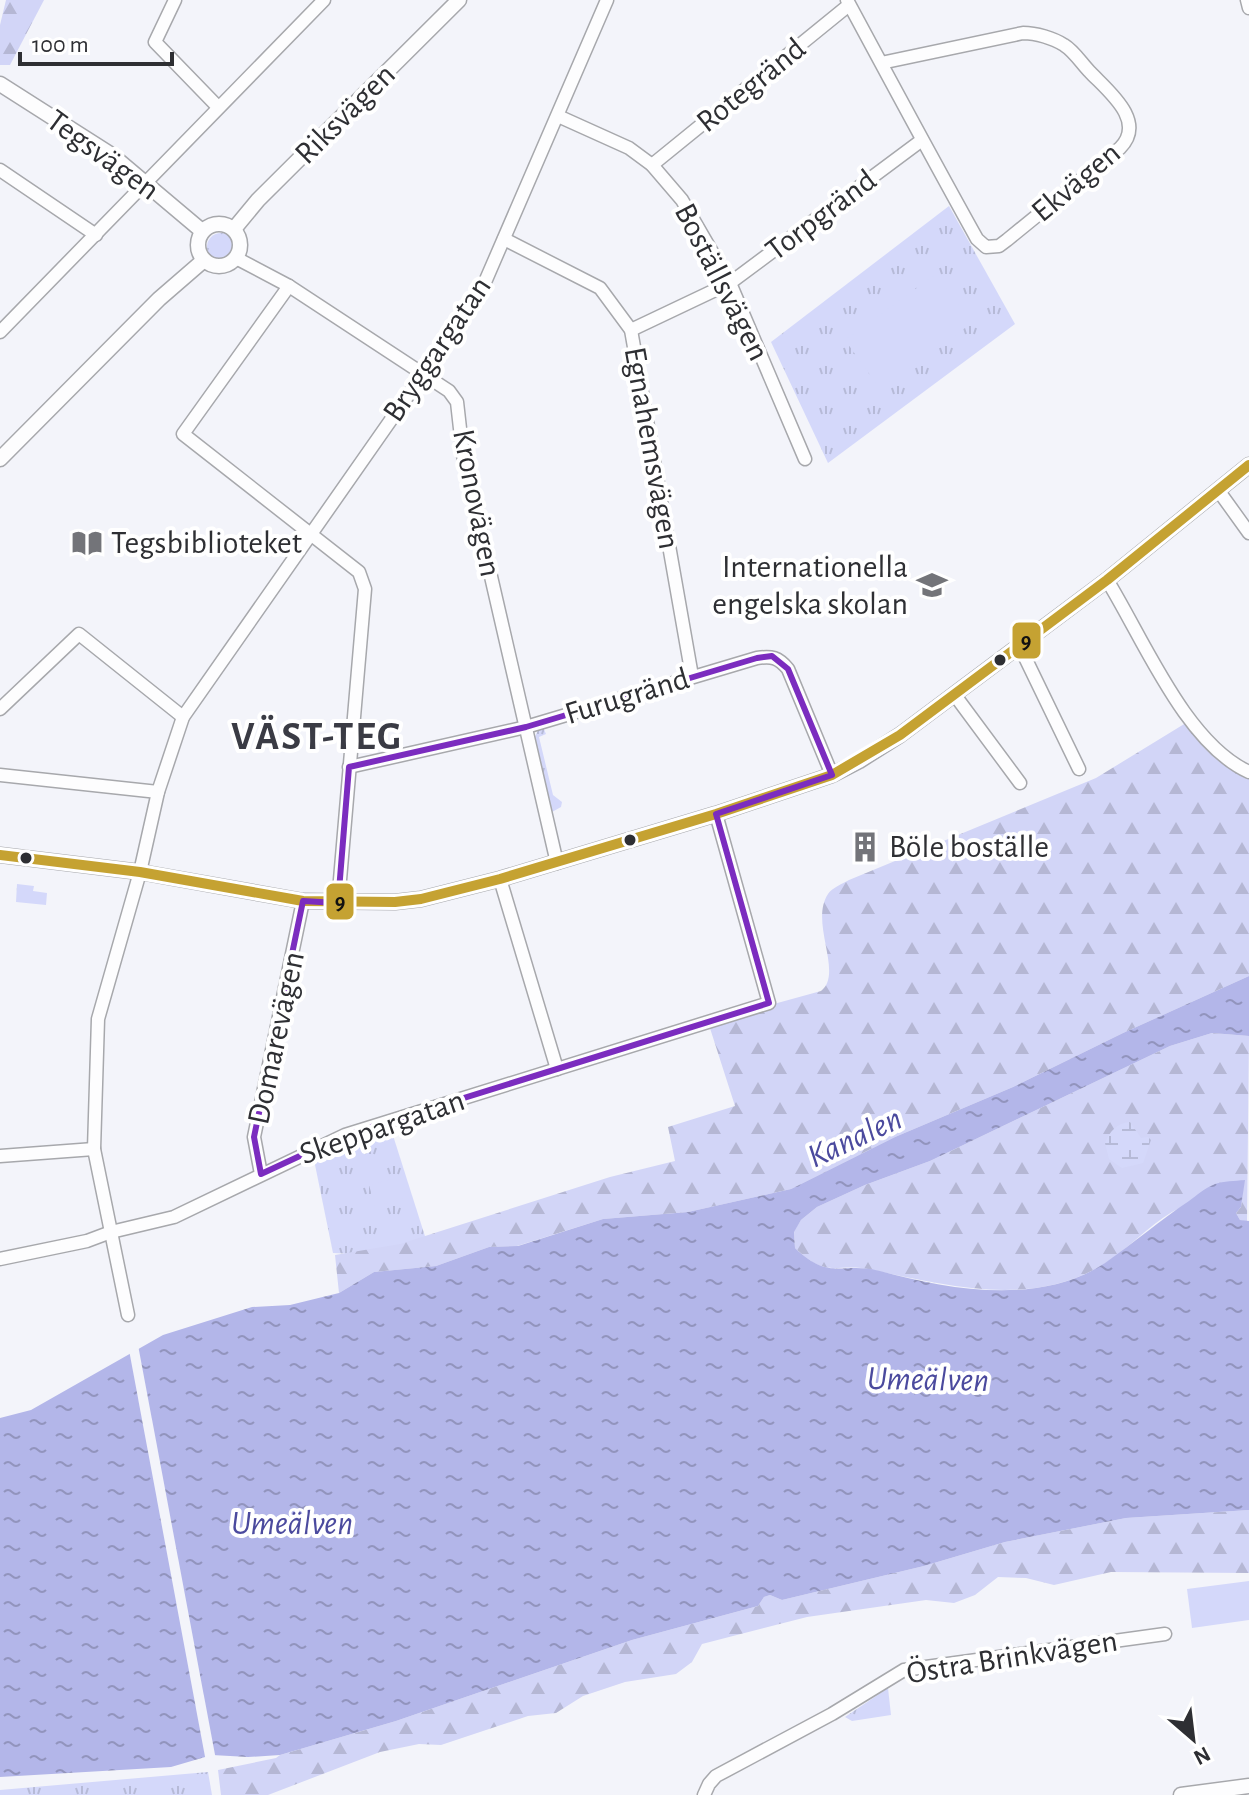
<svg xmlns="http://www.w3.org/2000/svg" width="1249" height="1795" font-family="'Alegreya Sans',sans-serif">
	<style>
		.grass { fill: url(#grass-tufts) }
		.forest { fill: url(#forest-firs) }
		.wetland { fill: url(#wetland-marsh) }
		.pitch { fill: #d4d8fa }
		.water { fill: url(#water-ripples) }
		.pier { fill: #f3f4fa }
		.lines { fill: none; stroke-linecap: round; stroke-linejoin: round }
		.minor-casing { stroke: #a7a8ac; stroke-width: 15 }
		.tertiary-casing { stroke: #a7a8ac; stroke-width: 17 }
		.minor { stroke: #fdfdfe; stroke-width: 12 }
		.tertiary { stroke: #fdfdfe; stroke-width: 14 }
		.bus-1-casing { stroke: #fff; stroke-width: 16 }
		.bus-1 { stroke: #c5a232; stroke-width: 10 }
		.marked { fill: none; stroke: #7b2cbf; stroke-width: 6; stroke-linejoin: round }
		.bus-dot { fill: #2e2f33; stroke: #fff; stroke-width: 3 }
		.labels { text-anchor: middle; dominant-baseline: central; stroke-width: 8; stroke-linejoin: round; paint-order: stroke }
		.street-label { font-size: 32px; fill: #2e2f33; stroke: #fff }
		.poi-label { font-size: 32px; fill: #2e2f33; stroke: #fff; text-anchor: start }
		.water-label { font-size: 34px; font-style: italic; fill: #4b4a9e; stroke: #fff }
		.district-label { font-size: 40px; font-weight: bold; letter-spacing: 2px; fill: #3a3b44; stroke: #fff }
		.line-badge { stroke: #fff; stroke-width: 3 }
		.pale-badge-label { font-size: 22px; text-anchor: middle; font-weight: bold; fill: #111 }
	</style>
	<defs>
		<pattern id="grass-tufts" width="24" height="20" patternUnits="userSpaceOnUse" patternTransform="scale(2)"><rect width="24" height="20" fill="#d4d8fa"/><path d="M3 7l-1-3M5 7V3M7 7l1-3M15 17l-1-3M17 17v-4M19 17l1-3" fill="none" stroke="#b6bad7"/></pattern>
		<pattern id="forest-firs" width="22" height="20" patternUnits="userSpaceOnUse" patternTransform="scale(2)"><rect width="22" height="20" fill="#d2d5f7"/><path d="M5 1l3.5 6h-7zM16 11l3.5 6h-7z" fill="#b5b7d4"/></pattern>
		<pattern id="wetland-marsh" width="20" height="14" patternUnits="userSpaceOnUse" patternTransform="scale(2)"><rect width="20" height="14" fill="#d4d8fa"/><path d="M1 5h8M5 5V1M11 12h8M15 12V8" fill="none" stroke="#b6bad7"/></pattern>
		<pattern id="water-ripples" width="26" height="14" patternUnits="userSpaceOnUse" patternTransform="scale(2)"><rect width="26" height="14" fill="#b3b6e9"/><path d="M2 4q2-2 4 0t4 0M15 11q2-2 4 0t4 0" fill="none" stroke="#9294bd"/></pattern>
	</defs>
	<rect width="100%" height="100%" fill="#f3f4fa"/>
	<g class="grass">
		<polygon points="949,206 1015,324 828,463 771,342"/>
		<circle cx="221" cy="247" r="14"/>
		<polygon points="543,727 546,734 539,737 553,795 562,802 561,807 552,812 534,739 538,730"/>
		<polygon points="17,884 34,886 33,891 47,893 46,905 16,902"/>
		<polygon points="390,1126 430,1252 396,1256 333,1253 313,1155 349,1138"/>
		<polygon points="888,1688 891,1715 852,1721 845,1717"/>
		<polygon points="208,1772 212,1795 0,1795 0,1790"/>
	</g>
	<g class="forest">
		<polygon points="6,0 44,0 10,65 0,65 0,25"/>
		<path d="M1194,718c14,19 33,38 55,48v210l-126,57 -110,54 -118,50 -104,52 -103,23 -85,7 -86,27 -28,1 -53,19 -62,6 -35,21 -4,-38 65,-11 210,-67 65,-16 -7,-34 67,-21 -27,-84 113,-31c23,-18 -12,-68 7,-97 4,-6 14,-10 21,-14l247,-102z"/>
		<path d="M1212,1033l37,3 -2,186 -7,-2 -4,-7 5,-6 3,-27c-23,11 -49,19 -72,32 -24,14 -44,37 -68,52 -71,44 -155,22 -231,6 -38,-9 -43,11 -78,-22l-1,-17 7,-11 16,-13 48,-22 65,-24 240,-115z"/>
		<polygon points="1249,1510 1249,1573 1111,1572 1054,1585 1026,1578 998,1577 975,1595 954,1603 926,1600 807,1617 702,1644 692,1662 676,1674 625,1682 583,1696 556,1713 528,1716 441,1745 419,1744 380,1752 268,1795 221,1795 218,1770 276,1758 280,1755 396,1721 632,1640 758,1606 764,1597 770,1595 782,1600 924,1566 1005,1542 1126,1518"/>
	</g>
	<path class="wetland" d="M1130,1122l11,16 7,-1 3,3 -8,23 -21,5 -13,-9 -4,-16c5,-12 12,-20 25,-21z"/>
	<g class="pitch">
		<polygon points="936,274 972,323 880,389 845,340"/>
		<polygon points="400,1177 406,1198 375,1206 369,1185"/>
		<polygon points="1249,1581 1249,1620 1192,1628 1187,1589"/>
	</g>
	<path class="water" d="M1249,976v60l-37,-3 -42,13 -240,115 -65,24 -48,22 -16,13 -7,12 1,16c36,34 46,13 85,23 70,19 160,35 225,-8 29,-20 55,-43 84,-62 8,-6 16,-13 26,-17 9,-3 19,-3 30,-4l-4,27 -5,6 4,7 9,1v289l-123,8 -121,24 -81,24 -142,34 -12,-5 -6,2 -6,9 -126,34 -236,81 -116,34 -32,2 -36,-2 -41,12 -171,10v-359l31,-8 132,-75 89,-28 38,-2 49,-12 35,-21 62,-6 53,-19 29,-1 85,-27 85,-7 103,-23 104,-52 118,-50 110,-54z"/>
	<polygon class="pier" points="138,1345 216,1760 206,1762 129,1350"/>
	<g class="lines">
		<g class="minor-casing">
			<g id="minor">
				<polyline points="175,0 155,42 218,107"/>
				<path d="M847,0c43,80 86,160 130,239l9,8 13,-1 8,-6 113,-92c27,-27 -12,-57 -30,-76 -8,-8 -16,-21 -26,-27 -11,-7 -28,-12 -41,-12l-142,30"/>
				<polyline points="1247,0 1249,8"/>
				<polyline points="558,116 629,148 652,165 682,200 730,283 805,459"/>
				<polyline points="652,165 849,5"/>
				<polyline points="0,170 96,235"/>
				<polyline points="504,239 600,288 631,330 692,676"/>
				<polyline points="236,258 289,286 449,391 457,402 463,455 557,863"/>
				<polyline points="289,286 183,434 359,572 365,589 338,903"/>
				<polyline points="631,330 730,283 922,140"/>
				<polyline points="0,332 324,0"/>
				<polyline points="1218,490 1249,533"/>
				<path d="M1107,580c36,58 78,163 142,192"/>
				<polyline points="1019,645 1079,769"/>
				<polyline points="954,694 1020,783"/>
				<polyline points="0,709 79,634 183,717"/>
				<path d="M349,767l177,-40 231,-69c15,-2 21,-1 31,11l44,106"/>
				<polyline points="0,775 158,792"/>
				<polyline points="500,879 557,1069"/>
				<polyline points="0,1156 94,1149"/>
				<polyline points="261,1174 254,1137 303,901"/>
				<polyline points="0,1259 87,1241 111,1232 174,1217 345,1135 769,1003 716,814"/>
				<polyline points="128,1315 94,1149 98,1019 140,872 158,792 183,717 423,374 449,340 482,289 607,0"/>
				<polyline points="704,1795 709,1784 716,1776 832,1714 904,1670 1165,1634"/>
			</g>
		</g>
		<g class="tertiary-casing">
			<g id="tertiary">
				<polyline points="0,84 113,156 202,231"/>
				<circle cx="219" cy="245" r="21"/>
				<polyline points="234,229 258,200 459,0"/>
				<polyline points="0,459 159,299 204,260"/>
				<polyline points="0,855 140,872 303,901 395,902 421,899 500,879 716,814 832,775 859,761 900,735 1107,580 1249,465"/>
				<polyline points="1181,1795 1249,1786"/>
			</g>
		</g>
		<use href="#minor" class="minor"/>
		<use href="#tertiary" class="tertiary"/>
		<g class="bus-1-casing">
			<polyline id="bus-1" points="0,855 140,872 303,901 395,902 421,899 500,879 716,814 832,775 900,735 1107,580 1249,465"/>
		</g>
		<use href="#bus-1" class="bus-1"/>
	</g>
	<path class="marked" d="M772,656l16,13 44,106 -116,39 53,189 -424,132 -84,39 -7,-37 49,-236 35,2 11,-136 177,-40 231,-69z"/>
	<defs>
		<g id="library-bare" transform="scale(2.4)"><path d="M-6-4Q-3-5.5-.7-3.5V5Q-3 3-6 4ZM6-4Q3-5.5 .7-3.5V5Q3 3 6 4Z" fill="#737479" stroke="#fff" stroke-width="2.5" paint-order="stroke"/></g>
		<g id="school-bare" transform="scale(2.4)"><path d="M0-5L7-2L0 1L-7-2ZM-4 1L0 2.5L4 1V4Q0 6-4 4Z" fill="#737479" stroke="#fff" stroke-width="2.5" paint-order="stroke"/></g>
		<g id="building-bare" transform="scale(2.4)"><path d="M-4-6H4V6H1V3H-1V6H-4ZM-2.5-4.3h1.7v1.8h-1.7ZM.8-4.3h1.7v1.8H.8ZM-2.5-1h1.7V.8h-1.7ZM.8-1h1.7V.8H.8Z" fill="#737479" stroke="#fff" stroke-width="2.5" paint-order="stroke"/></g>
	</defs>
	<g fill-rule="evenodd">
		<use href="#library-bare" x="87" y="543"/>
		<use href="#school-bare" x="932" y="585"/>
		<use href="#building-bare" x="865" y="847"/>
	</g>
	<g class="bus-dot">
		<circle cx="1000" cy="660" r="7"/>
		<circle cx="630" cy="840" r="7"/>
		<circle cx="26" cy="858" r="7"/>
	</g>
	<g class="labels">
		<g class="street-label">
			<text transform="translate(751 85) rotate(-39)">Rotegränd</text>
			<text transform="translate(345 114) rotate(-45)">Riksvägen</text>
			<text transform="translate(103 155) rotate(36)">Tegsvägen</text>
			<text transform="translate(1076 182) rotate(-40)">Ekvägen</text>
			<text transform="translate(821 215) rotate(-37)">Torpgränd</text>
			<text transform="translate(722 282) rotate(63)">Boställsvägen</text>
			<text transform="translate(437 349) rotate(-56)">Bryggargatan</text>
			<text transform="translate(652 448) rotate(80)">Egnahemsvägen</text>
			<text transform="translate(477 503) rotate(79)">Kronovägen</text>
			<text transform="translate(627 696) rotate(-17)">Furugränd</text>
			<text transform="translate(276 1038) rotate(-78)">Domarevägen</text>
			<text transform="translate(382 1127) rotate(-19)">Skeppargatan</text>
			<text transform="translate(1012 1657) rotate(-9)">Östra Brinkvägen</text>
		</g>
		<g class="poi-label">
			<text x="111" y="543">Tegsbiblioteket</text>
			<text x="908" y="567" text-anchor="end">Internationella<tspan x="908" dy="37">engelska skolan</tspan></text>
			<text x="889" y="847">Böle boställe</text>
		</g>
		<g class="water-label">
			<text transform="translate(855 1138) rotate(-25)">Kanalen</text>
			<text transform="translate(928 1380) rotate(1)">Umeälven</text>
			<text x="292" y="1524">Umeälven</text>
		</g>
		<g class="district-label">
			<text x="317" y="737">VÄST-TEG</text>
		</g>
	</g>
	<g class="line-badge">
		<rect x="1011" y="621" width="31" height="39" rx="8" fill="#c5a232"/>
		<rect x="325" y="882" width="30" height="39" rx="8" fill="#c5a232"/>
	</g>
	<g class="pale-badge-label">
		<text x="1026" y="648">9</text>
		<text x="340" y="909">9</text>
	</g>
	<g transform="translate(1193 1739) rotate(152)" stroke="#ffffff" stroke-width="6" paint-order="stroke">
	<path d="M0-6L14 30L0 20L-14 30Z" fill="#2e2f33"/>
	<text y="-12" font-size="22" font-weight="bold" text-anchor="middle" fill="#2e2f33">N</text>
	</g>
	<path d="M20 52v12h152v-12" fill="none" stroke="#2e2f33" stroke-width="4"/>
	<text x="32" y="52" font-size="24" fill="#2e2f33" stroke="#ffffff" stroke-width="6" paint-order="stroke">100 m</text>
</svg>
